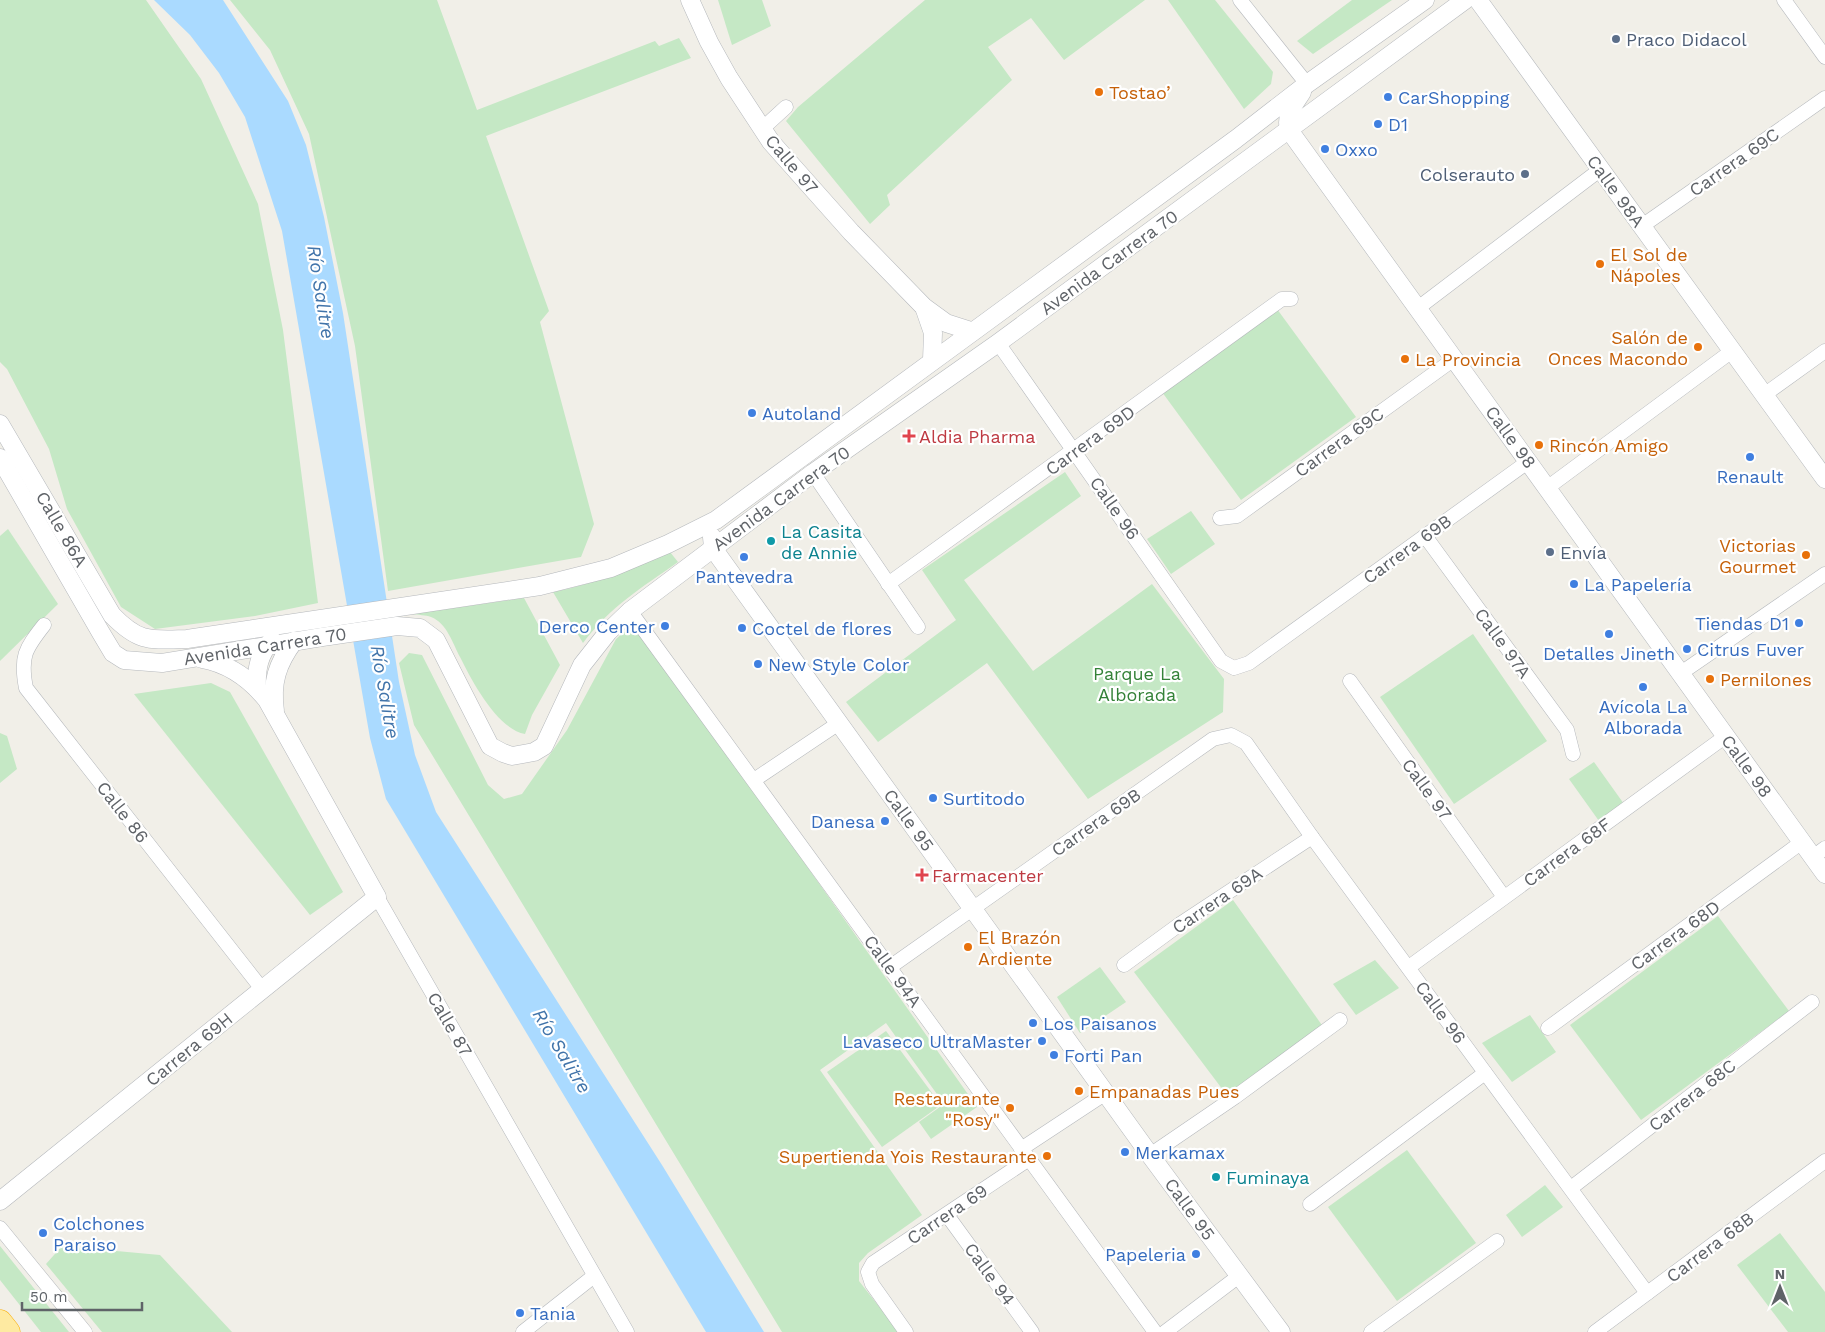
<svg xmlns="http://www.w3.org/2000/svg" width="1825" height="1332" font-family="'Work Sans',sans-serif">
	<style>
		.green { fill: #c5e8c5 }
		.water { fill: #aadaff }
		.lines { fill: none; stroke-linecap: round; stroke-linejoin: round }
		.minor-casing { stroke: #b5b8bc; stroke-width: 15 }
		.tertiary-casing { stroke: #b5b8bc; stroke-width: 19 }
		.trunk-casing { stroke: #f9ab00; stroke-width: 25 }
		.minor { stroke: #fff; stroke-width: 14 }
		.tertiary { stroke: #fff; stroke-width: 18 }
		.trunk { stroke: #feeaa1; stroke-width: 24 }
		.service-dot { fill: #5c6f8a; stroke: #fff; stroke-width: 2 }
		.food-dot { fill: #e8710a; stroke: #fff; stroke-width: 2 }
		.shop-dot { fill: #3f7fe0; stroke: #fff; stroke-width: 2 }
		.health-dot { fill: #e0444e; stroke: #fff; stroke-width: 2 }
		.culture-dot { fill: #0f9aa8; stroke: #fff; stroke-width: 2 }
		.labels { text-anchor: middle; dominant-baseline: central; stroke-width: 4.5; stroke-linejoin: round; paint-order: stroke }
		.service-label { font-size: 18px; fill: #4e5e75; stroke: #fff; text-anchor: start }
		.food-label { font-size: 18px; fill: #c56008; stroke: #fff; text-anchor: start }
		.shop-label { font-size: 18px; fill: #366cbe; stroke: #fff; text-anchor: start }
		.street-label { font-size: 18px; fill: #5f6368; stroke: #fff }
		.health-label { font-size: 18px; fill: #be3a42; stroke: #fff; text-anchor: start }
		.culture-label { font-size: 18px; fill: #0d838f; stroke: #fff; text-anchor: start }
		.park-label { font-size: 18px; fill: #348238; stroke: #fff }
		.water-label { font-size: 19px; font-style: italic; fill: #4174aa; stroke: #fff }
	</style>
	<rect width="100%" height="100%" fill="#f1efe8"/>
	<g class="green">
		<polygon points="0,0 146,0 201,79 258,204 283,330 318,603 255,616 155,629 121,607 67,509 49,449 7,369 0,362"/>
		<polygon points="230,0 437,0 477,110 655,41 659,46 679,38 691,58 486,136 549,311 540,322 594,524 581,557 388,591 355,346 309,134 270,50"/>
		<polygon points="718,0 762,0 771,26 732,45"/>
		<polygon points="925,0 1145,0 1064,60 1031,18 988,47 1012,80 887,195 890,205 870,224 786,121 798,107"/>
		<polygon points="1168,0 1215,0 1273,72 1271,84 1244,109"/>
		<polygon points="1352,0 1392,0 1313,54 1297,41"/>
		<polygon points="1277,309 1356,417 1241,500 1162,392"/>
		<polygon points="1065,472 1081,496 964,580 1033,671 1152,584 1224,679 1223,712 1088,799 987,663 878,742 846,702 956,620 922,570"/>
		<polygon points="1191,511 1215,544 1171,574 1147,539"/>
		<polygon points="8,529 58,604 0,661 0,536"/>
		<path d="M670,552l8,10c-38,27 -66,43 -95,81l-30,-51c41,-8 79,-24 117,-40z"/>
		<path d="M524,598l36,67 -28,50 -7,19c-28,-5 -53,-53 -65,-77 -7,-13 -13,-34 -29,-40 -5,-2 -13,-2 -19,-3z"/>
		<polygon points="636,631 645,637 977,1107 931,1139 919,1122 944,1104 886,1023 820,1070 922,1215 868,1253 859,1263 859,1281 899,1332 782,1332 414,725 399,663 409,653 422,655 488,785 504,799 522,794 567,730 616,639 624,632"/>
		<polygon points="1473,634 1547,741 1454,804 1380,697"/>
		<polygon points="211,683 230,692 343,892 310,915 134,694"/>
		<polygon points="0,733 7,736 17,769 0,783"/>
		<polygon points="1594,762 1624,804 1599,821 1569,779"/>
		<polygon points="1233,900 1324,1028 1229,1098 1134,972"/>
		<polygon points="1718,916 1789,1011 1641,1120 1570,1025"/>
		<polygon points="1375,960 1399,988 1356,1015 1333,984"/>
		<polygon points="1100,967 1126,1002 1080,1033 1057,997"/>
		<polygon points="1530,1015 1556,1052 1512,1082 1482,1043"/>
		<polygon points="886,1031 941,1105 882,1147 827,1072"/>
		<polygon points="1407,1150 1476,1243 1397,1301 1328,1207"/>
		<polygon points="1545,1185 1563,1207 1522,1237 1506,1215"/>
		<polygon points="1780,1233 1825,1292 1825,1332 1788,1332 1737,1265"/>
		<polygon points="0,1246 69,1332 41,1332 0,1280"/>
		<polygon points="62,1246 160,1255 232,1332 102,1332 46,1264"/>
	</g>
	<polygon class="water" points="154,0 223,0 288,101 306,145 324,217 343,313 399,682 415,755 436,812 662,1165 764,1332 706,1332 386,799 370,738 282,231 245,117 219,73 190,35"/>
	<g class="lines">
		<g class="minor-casing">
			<g id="minor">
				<polyline points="1240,0 1307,84"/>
				<polyline points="1784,0 1825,57"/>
				<polyline points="762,129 786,107"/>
				<polyline points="1642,226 1825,98"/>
				<polyline points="1418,308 1601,169"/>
				<polyline points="998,343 1221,661 1234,668 1249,663 1529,461"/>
				<polyline points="1764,395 1825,351"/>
				<polyline points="813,473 918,627"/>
				<polyline points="1547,488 1732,351"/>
				<polyline points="1220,518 1237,516 1454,359"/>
				<polyline points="1425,536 1567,730 1573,754"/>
				<polyline points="888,584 1282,299 1291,299"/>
				<polyline points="630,611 1155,1332"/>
				<path d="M44,625c-19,24 -24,32 -18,63l236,301"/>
				<polyline points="1681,673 1825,574"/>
				<polyline points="1350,681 1504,897"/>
				<polyline points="754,780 839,723"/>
				<polyline points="1813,857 1825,848"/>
				<polyline points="377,897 627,1332"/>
				<polyline points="1124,965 1180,924 1312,837"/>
				<polyline points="890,967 1213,739 1231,735 1246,743 1312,837 1647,1293"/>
				<polyline points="1409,967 1726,736"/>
				<polyline points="1548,1028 1802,842"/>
				<polyline points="1021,1149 1106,1093"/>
				<polyline points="1150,1155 1235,1097 1340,1020"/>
				<polyline points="1571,1188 1812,1002"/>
				<polyline points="1310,1204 1485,1073"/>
				<polyline points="947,1215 1032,1332"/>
				<polyline points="0,1228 85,1332"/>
				<polyline points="523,1332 594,1276"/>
				<polyline points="906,1332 872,1284 868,1272 873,1263 1029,1159"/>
				<polyline points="1165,1332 1239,1276"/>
				<polyline points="1371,1332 1497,1241"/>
				<polyline points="1595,1332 1825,1161"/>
			</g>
		</g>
		<g class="tertiary-casing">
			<g id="tertiary">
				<polyline points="690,0 709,42 729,78 771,142 851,232 924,307 946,323 971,331"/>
				<polyline points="1478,0 1825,479"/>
				<path d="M1302,92c-8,13 -17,22 -13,38l536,744"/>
				<polyline points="924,307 933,333 932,360"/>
				<path d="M0,424l112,191c27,28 38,25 75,24l353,-53 71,-18 57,-24 48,-24 520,-381 71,-55 118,-84"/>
				<polyline points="0,458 101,633 113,653 124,660 162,663 322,637 397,626 420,628 436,640 490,746 503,753 512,756 534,752 544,746 582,665 608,632 630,611 813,473 998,343 1465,0"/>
				<polyline points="712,537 713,548 720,558 1150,1155 1281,1332"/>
				<path d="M257,688c-1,-19 2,-34 15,-48"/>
				<path d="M275,711c-4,-28 2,-47 19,-70"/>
				<path d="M0,1201l377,-304 -110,-197c-17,-21 -37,-36 -65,-41"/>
			</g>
		</g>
		<g class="trunk-casing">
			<polyline id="trunk" points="0,1322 8,1332"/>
		</g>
		<use href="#minor" class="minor"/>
		<use href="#tertiary" class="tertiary"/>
		<use href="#trunk" class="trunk"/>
	</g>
	<g class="service-dot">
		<circle cx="1616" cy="39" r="5"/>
		<circle cx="1525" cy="174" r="5"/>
		<circle cx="1550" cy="552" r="5"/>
	</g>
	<g class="food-dot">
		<circle cx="1099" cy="92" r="5"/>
		<circle cx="1600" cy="264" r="5"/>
		<circle cx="1698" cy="347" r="5"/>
		<circle cx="1405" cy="359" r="5"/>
		<circle cx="1539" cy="445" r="5"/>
		<circle cx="1806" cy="555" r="5"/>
		<circle cx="1710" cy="679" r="5"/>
		<circle cx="968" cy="947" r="5"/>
		<circle cx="1079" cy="1091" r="5"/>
		<circle cx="1010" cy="1108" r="5"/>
		<circle cx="1047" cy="1156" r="5"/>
	</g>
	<g class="shop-dot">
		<circle cx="1388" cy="97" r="5"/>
		<circle cx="1378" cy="124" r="5"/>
		<circle cx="1325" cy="149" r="5"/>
		<circle cx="752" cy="413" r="5"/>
		<circle cx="1750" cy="457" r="5"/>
		<circle cx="744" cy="557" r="5"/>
		<circle cx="1574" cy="584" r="5"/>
		<circle cx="1799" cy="623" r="5"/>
		<circle cx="665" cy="626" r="5"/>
		<circle cx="742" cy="628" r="5"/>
		<circle cx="1609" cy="634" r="5"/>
		<circle cx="1687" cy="649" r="5"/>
		<circle cx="758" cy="664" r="5"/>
		<circle cx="1643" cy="687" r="5"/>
		<circle cx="933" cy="798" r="5"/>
		<circle cx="885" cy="821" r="5"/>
		<circle cx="1033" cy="1023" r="5"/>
		<circle cx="1042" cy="1041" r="5"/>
		<circle cx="1054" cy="1055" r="5"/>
		<circle cx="1125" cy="1152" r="5"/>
		<circle cx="43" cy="1233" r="5"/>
		<circle cx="1196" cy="1254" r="5"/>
		<circle cx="520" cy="1313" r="5"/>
	</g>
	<g class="health-dot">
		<path d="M906.5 428.5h5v5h5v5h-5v5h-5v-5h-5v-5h5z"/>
		<path d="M919.5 867.5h5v5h5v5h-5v5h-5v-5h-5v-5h5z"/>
	</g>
	<g class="culture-dot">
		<circle cx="771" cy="541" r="5"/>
		<circle cx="1216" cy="1177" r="5"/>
	</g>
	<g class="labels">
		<g class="service-label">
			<text x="1626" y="39">Praco Didacol</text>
			<text x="1515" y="174" text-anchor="end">Colserauto</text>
			<text x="1560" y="552">Envía</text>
		</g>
		<g class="food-label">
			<text x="1109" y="92">Tostao’</text>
			<text x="1610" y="254">El Sol de<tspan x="1610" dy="21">Nápoles</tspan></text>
			<text x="1688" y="337" text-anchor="end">Salón de<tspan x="1688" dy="21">Onces Macondo</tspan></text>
			<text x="1415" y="359">La Provincia</text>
			<text x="1549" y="445">Rincón Amigo</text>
			<text x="1796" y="545" text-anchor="end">Victorias<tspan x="1796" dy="21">Gourmet</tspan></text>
			<text x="1720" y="679">Pernilones</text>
			<text x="978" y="937">El Brazón<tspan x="978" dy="21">Ardiente</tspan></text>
			<text x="1089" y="1091">Empanadas Pues</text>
			<text x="1000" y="1098" text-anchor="end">Restaurante<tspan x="1000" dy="21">"Rosy"</tspan></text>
			<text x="1037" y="1156" text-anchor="end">Supertienda Yois Restaurante</text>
		</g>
		<g class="shop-label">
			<text x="1398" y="97">CarShopping</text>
			<text x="1388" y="124">D1</text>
			<text x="1335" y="149">Oxxo</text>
			<text x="762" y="413">Autoland</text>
			<text x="1750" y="476" text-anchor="middle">Renault</text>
			<text x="744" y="576" text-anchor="middle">Pantevedra</text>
			<text x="1584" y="584">La Papelería</text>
			<text x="1789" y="623" text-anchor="end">Tiendas D1</text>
			<text x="655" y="626" text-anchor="end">Derco Center</text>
			<text x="752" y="628">Coctel de flores</text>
			<text x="1697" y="649">Citrus Fuver</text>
			<text x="1609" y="653" text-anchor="middle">Detalles Jineth</text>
			<text x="768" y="664">New Style Color</text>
			<text x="1643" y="706" text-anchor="middle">Avícola La<tspan x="1643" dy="21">Alborada</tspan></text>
			<text x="943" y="798">Surtitodo</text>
			<text x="875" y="821" text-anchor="end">Danesa</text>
			<text x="1043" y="1023">Los Paisanos</text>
			<text x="1032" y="1041" text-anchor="end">Lavaseco UltraMaster</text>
			<text x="1064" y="1055">Forti Pan</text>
			<text x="1135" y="1152">Merkamax</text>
			<text x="53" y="1223">Colchones<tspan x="53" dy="21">Paraiso</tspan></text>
			<text x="1186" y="1254" text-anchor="end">Papeleria</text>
			<text x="530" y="1313">Tania</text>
		</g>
		<g class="street-label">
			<text transform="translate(1734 162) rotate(-35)">Carrera 69C</text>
			<text transform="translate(792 164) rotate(50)">Calle 97</text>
			<text transform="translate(1616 191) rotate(54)">Calle 98A</text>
			<text transform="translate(1109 262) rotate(-36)">Avenida Carrera 70</text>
			<text transform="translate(1511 437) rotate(54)">Calle 98</text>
			<text transform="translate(1090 440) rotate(-36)">Carrera 69D</text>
			<text transform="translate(1339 442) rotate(-36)">Carrera 69C</text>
			<text transform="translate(781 498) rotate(-36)">Avenida Carrera 70</text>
			<text transform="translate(1115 508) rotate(55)">Calle 96</text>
			<text transform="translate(62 529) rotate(60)">Calle 86A</text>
			<text transform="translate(1407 549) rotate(-36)">Carrera 69B</text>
			<text transform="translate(1503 643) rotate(54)">Calle 97A</text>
			<text transform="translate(265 646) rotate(-9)">Avenida Carrera 70</text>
			<text transform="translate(1747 766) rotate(54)">Calle 98</text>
			<text transform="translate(1427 789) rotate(54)">Calle 97</text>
			<text transform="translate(123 812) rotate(52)">Calle 86</text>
			<text transform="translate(909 820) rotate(54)">Calle 95</text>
			<text transform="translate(1096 822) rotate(-35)">Carrera 69B</text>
			<text transform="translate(1567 852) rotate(-36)">Carrera 68F</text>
			<text transform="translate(1217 900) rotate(-34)">Carrera 69A</text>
			<text transform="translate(1675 935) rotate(-36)">Carrera 68D</text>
			<text transform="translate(893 971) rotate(54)">Calle 94A</text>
			<text transform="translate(1441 1012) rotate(54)">Calle 96</text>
			<text transform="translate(450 1024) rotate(60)">Calle 87</text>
			<text transform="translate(189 1049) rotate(-39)">Carrera 69H</text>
			<text transform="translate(1692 1095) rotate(-38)">Carrera 68C</text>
			<text transform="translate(1190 1209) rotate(54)">Calle 95</text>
			<text transform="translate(947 1214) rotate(-34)">Carrera 69</text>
			<text transform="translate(1710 1247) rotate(-37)">Carrera 68B</text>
			<text transform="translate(990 1274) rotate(54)">Calle 94</text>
		</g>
		<g class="health-label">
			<text x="919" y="436">Aldia Pharma</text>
			<text x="932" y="875">Farmacenter</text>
		</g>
		<g class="culture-label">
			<text x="781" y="531">La Casita<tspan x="781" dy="21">de Annie</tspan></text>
			<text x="1226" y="1177">Fuminaya</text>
		</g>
		<g class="park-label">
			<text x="1137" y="673">Parque La<tspan x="1137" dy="21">Alborada</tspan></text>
		</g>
		<g class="water-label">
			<text transform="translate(321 292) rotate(81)">Río Salitre</text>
			<text transform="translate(385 692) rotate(80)">Río Salitre</text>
			<text transform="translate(562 1051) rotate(59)">Río Salitre</text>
		</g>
	</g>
	<g transform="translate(1780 1287)" stroke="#ffffff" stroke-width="4" paint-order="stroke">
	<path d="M0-4L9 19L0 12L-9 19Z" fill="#5f6368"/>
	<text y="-8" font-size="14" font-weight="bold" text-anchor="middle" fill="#5f6368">N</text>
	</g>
	<path d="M22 1302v8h120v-8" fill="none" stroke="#5f6368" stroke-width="2.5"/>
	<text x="30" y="1302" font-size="15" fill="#5f6368" stroke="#ffffff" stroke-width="4" paint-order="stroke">50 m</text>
</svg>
